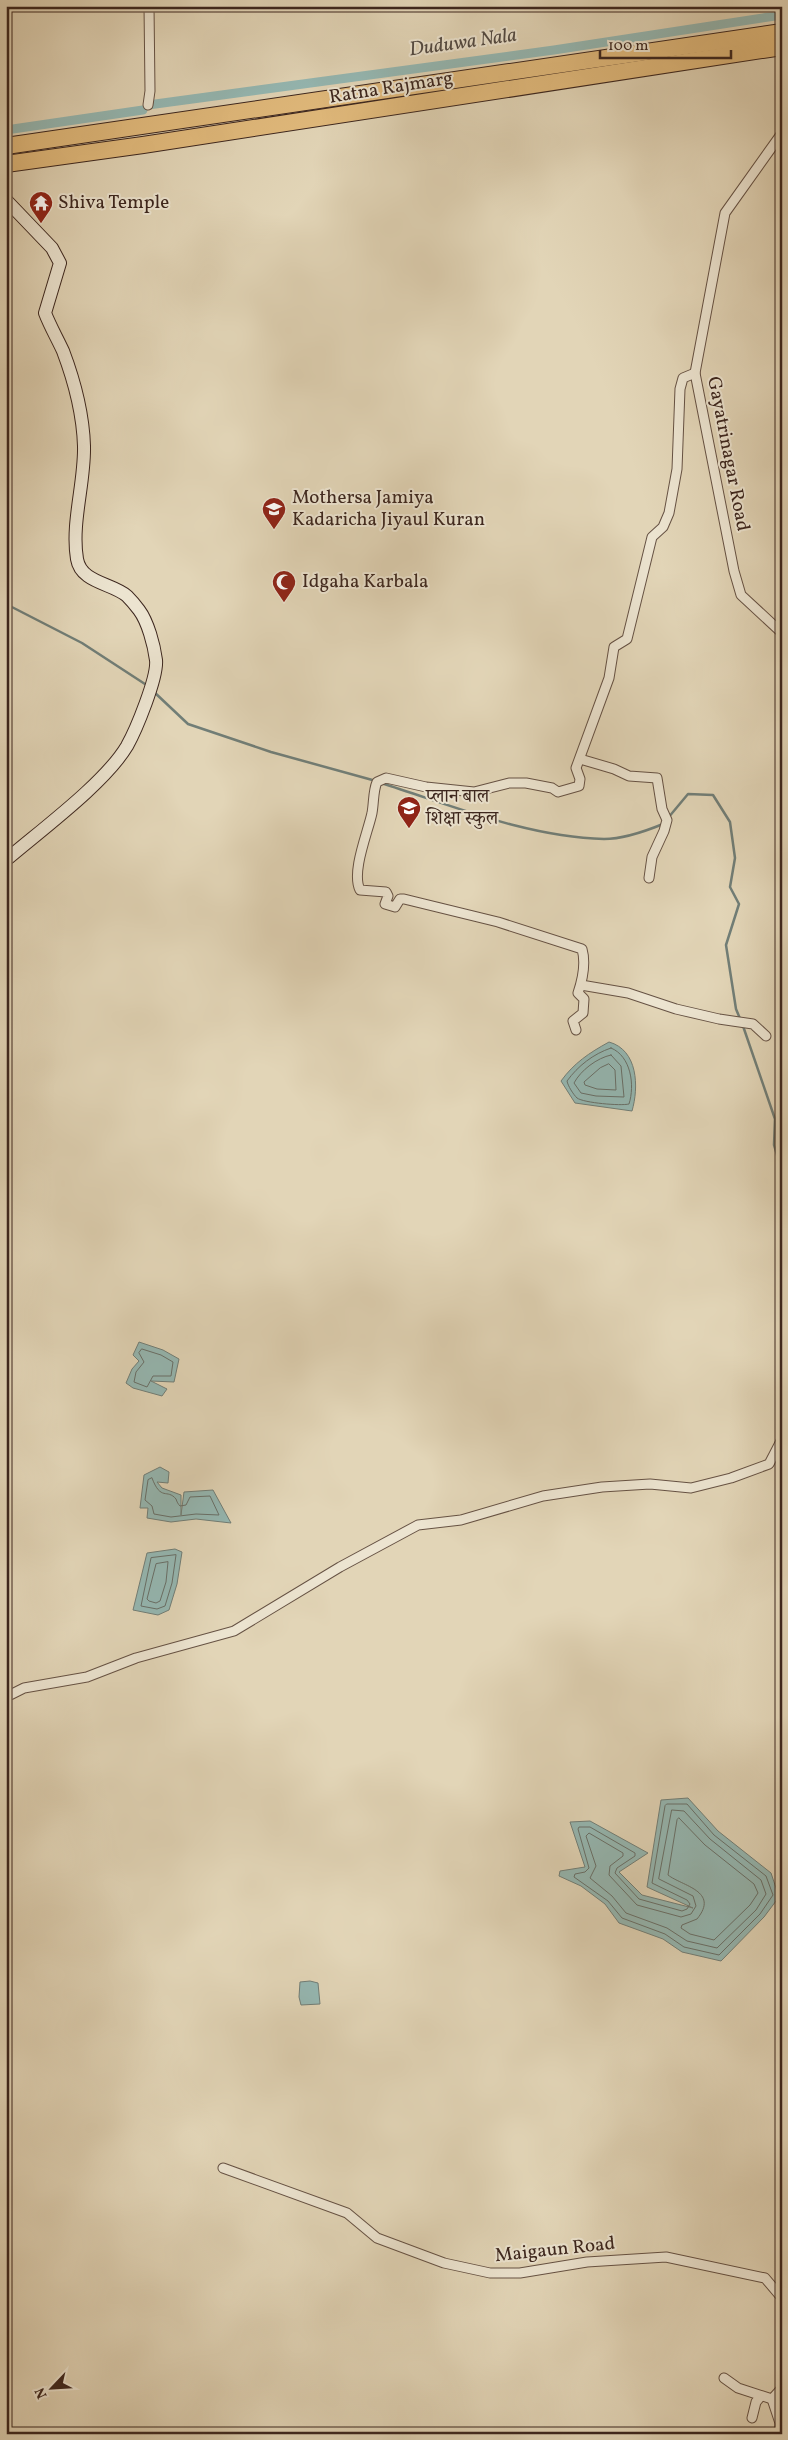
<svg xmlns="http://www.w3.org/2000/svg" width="788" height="2440" font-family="Vollkorn,'Noto Serif Devanagari',serif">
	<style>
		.water { fill: #95b8b3; stroke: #717e77 }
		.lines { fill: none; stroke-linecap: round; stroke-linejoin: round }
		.shore { stroke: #686f68; stroke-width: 1 }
		.stream { stroke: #717e77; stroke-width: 2.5 }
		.canal { stroke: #95b8b3; stroke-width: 9 }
		.street-casing { stroke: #665244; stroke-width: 11 }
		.secondary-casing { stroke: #3c261e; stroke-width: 14 }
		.highway-casing { stroke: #3c261e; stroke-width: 18 }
		.street { stroke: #ece4d0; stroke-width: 9 }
		.secondary { stroke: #ece4d0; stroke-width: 12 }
		.highway { stroke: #e1ba7c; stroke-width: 16 }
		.labels { text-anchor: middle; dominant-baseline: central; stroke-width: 4; stroke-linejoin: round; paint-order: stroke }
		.street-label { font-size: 19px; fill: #3c261e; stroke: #ece4d0 }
		.poi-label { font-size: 19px; fill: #3c261e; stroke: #ece4d0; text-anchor: start }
		.water-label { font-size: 20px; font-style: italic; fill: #524a43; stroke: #ece4d0 }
	</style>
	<rect width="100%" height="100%" fill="#e2d5b7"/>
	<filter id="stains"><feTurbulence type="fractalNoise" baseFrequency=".004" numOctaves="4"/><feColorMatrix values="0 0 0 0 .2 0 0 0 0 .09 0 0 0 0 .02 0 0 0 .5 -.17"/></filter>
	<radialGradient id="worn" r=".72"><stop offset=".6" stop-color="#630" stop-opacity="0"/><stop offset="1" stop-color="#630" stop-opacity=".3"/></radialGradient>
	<g class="water">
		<path d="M609,1042c29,8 30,45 23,69l-57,-8 -14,-22c13,-18 28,-28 48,-39z"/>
		<polygon points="139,1342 163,1350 179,1359 174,1382 151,1381 167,1389 162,1396 133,1388 126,1383 132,1369 139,1361 133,1355"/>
		<polygon points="160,1467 169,1472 168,1483 157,1482 162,1488 181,1495 181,1515 184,1492 213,1490 231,1523 196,1519 171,1522 147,1518 148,1508 140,1508 144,1475"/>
		<polygon points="175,1549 182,1552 177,1584 169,1610 158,1615 133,1610 147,1553"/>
		<polygon points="688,1798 718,1831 771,1873 779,1897 764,1917 721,1961 682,1952 663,1939 619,1923 605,1904 581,1886 559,1876 560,1871 585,1867 570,1822 590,1821 648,1853 619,1872 642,1895 693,1908 647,1887 661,1800"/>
		<polygon points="310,1981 318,1983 320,2004 301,2005 299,1997 300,1982"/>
	</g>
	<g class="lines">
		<g class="shore">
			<path d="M611,1048c20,8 24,37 18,56 -8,2 -45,-1 -52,-6 -4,-4 -9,-12 -10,-17 11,-15 26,-27 44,-33z"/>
			<path d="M611,1055l10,11 3,31 -28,-1 -15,-3 -7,-10c7,-13 23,-25 37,-28z"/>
			<polygon points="609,1064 615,1070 616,1090 597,1089 585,1085 584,1082 600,1068"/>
			<polygon points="142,1349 161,1355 173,1362 171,1376 153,1376 147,1387 134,1382 136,1372 144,1362 139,1353"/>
			<path d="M152,1478c9,24 15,10 24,21 1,3 2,5 4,7l6,-1 4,-8 20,-1 9,19 -23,-1 -25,3 -17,-3 -2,-8 -7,-6 3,-20z"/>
			<polygon points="176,1555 172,1583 165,1606 157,1609 141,1606 151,1558"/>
			<polygon points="168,1562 166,1582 160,1601 156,1603 149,1601 147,1599 156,1564"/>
			<polygon points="667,1804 687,1804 714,1835 766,1876 773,1895 760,1914 719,1955 684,1947 665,1934 622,1918 608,1901 574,1877 575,1874 585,1872 589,1868 578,1829 579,1827 590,1827 635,1853 635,1856 617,1868 615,1873 639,1899 682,1911 687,1909 690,1904 687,1900 652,1883 665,1806"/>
			<polygon points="672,1810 684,1811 710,1839 761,1880 766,1894 756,1910 717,1948 687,1941 667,1928 626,1913 612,1896 590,1878 596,1866 586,1836 589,1833 623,1853 623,1856 610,1866 609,1875 637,1905 681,1917 691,1914 696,1906 693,1896 659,1879"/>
			<path d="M679,1818l26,27 49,39 4,9 -8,12 -36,35 -24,-6 -9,-6 1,-3 15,-6c23,-28 -15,-33 -29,-44l9,-55z"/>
		</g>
		<g class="stream">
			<polyline points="6,604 82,643 148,686"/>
			<polyline points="153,691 188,724 271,752 376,781"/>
			<path d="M381,783c73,23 146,54 223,56 19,0 42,-8 59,-15"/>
			<polyline points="668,818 688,794 713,795 730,822 735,858 730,887 739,904 726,945 736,1009 741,1021"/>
			<polyline points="743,1026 775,1119 774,1145 782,1172"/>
		</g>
		<g class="canal">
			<polyline points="148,105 554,50 782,15"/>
			<polyline points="6,130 143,110"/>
		</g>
		<g class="street-casing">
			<g id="street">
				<polyline points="148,105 150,91 149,6"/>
				<polyline points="782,133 725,213 695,373 734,571 741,595 782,633"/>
				<polyline points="580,759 614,769 629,776 657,778 662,809 667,820 664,831 652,857 649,878"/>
				<polyline points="581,985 628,993 676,1009 719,1019 753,1024 766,1036"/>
				<path d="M576,1030l-3,-9 10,-8 1,-14 -6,-6c5,-15 8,-30 4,-44l-84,-27 -94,-23h-4l-5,8 -10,-3 3,-8 -2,-4 -26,-2c-9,-18 8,-58 12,-77 2,-11 1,-22 5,-31l9,-4 40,9 48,5 35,-9h17l26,5 6,4 21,-6 1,-7 -4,-11 33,-90 5,-31 13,-8 25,-102 11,-10 6,-14 8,-44 3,-80 3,-11 12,-5"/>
				<polyline points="6,1697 24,1688 87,1677 136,1658 234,1631 340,1567 418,1525 461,1520 543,1496 602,1487 650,1484 691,1488 731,1478 769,1464 782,1439"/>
				<polyline points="223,2168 347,2213 377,2238 444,2263 490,2273 520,2273 587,2262 666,2257 765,2278 782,2298"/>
				<polyline points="724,2378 738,2388 772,2399"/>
				<polyline points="752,2418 756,2402 761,2396"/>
				<polyline points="780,2434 780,2423 772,2399 782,2388"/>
			</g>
		</g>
		<g class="secondary-casing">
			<path id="secondary" d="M6,200l46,48 8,15 -15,50c5,13 12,25 18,38 11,29 20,63 21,95 1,36 -13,77 -7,113 4,24 35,24 50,37 4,4 9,10 12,14 9,12 15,35 17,50 2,17 -20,70 -29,86 -22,37 -86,84 -121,114"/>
		</g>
		<g class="highway-casing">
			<g id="highway">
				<polyline points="6,146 782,32"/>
				<polyline points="6,164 143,145 782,47"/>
			</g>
		</g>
		<use href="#street" class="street"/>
		<use href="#secondary" class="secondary"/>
		<use href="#highway" class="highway"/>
	</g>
	<defs>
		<g id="temple-pin" transform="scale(1.25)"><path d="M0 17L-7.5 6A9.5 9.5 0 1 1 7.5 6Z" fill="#8f2418" stroke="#ece4d0"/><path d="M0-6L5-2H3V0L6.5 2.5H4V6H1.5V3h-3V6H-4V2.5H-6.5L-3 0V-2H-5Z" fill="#fff"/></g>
		<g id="school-pin" transform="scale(1.25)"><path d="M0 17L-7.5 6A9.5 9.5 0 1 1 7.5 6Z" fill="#8f2418" stroke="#ece4d0"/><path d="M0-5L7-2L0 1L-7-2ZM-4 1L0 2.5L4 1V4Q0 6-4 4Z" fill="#fff"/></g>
		<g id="mosque-pin" transform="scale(1.25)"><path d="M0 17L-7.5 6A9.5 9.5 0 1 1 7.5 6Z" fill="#8f2418" stroke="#ece4d0"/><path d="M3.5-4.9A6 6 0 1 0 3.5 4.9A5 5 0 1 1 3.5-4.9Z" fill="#fff"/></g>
	</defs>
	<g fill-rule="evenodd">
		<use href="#temple-pin" x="41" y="203"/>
		<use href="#school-pin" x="274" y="509"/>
		<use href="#mosque-pin" x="284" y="582"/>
		<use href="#school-pin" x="409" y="808"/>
	</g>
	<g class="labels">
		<g class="street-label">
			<text transform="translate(391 88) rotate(-9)">Ratna Rajmarg</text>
			<text transform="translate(728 454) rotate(79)">Gayatrinagar Road</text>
			<text transform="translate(555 2250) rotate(-6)">Maigaun Road</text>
		</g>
		<g class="poi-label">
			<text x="58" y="203">Shiva Temple</text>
			<text x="292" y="498">Mothersa Jamiya<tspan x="292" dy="22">Kadaricha Jiyaul Kuran</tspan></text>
			<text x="302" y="582">Idgaha Karbala</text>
			<text x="426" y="797">प्लान बाल<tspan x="426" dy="22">शिक्षा स्कुल</tspan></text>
		</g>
		<g class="water-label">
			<text transform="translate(463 43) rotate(-8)">Duduwa Nala</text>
		</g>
	</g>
	<rect width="788" height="2440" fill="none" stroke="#e2d5b7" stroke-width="25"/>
	<rect x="8" y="8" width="773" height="2425" fill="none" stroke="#3c261e" stroke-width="2.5"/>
	<rect x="12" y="12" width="763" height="2415" fill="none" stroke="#3c261e"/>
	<g transform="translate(52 2388) rotate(245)" stroke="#ece4d0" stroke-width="4" paint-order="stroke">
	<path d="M0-4L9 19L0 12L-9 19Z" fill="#3c261e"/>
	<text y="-8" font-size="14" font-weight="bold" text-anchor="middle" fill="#3c261e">N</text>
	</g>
	<path d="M600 50v8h131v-8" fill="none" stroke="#3c261e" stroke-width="2.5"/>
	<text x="608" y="50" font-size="15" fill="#3c261e" stroke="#ece4d0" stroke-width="4" paint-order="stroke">100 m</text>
	<rect width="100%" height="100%" filter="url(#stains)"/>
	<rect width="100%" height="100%" fill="url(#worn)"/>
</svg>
